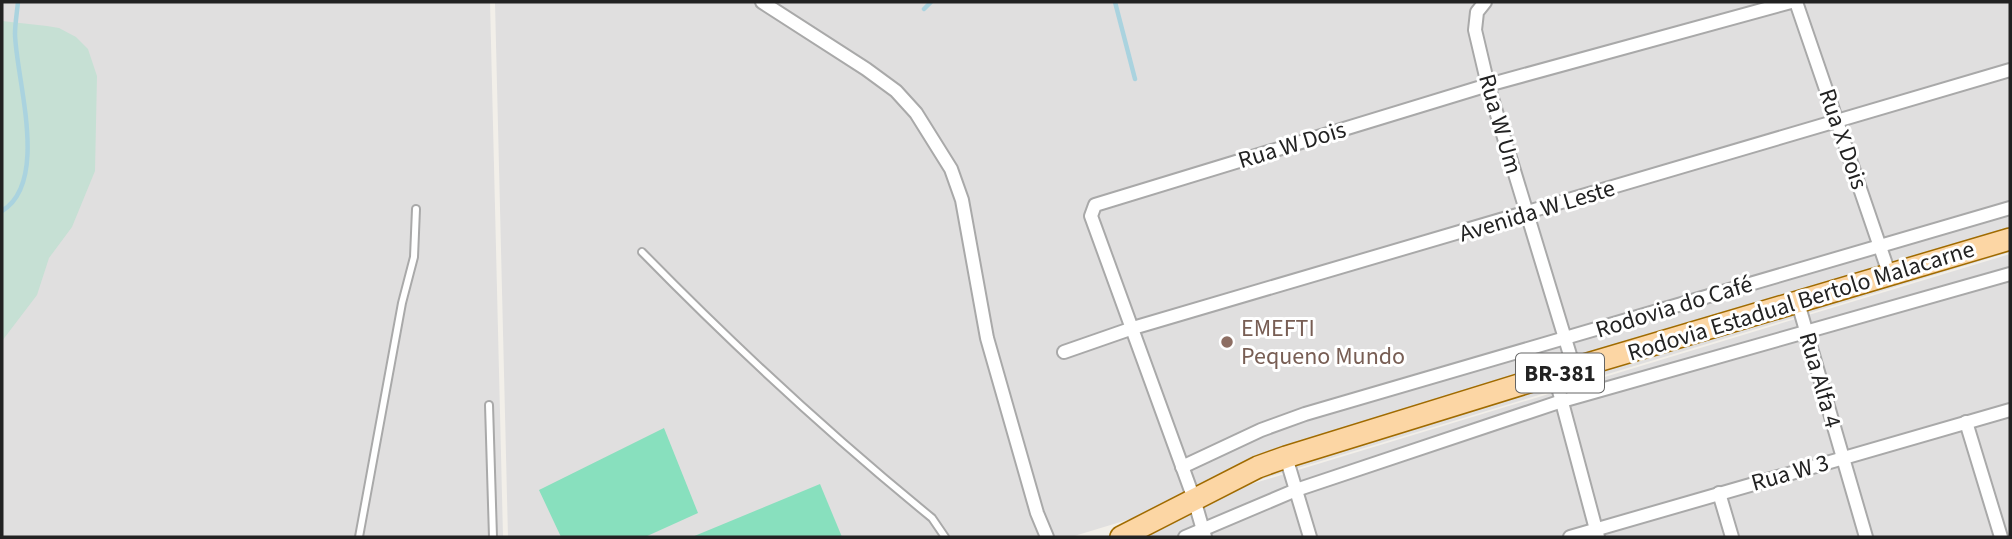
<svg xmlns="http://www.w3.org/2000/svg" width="2012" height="539" font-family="'Source Sans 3',sans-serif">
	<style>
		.residential { fill: #e0dfdf }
		.wetland { fill: #c6e0d4 }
		.pitch { fill: #88e0be }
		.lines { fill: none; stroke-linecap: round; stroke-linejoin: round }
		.stream { stroke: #aad3df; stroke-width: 4.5 }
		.lane-casing { stroke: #a9a9a9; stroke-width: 10 }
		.street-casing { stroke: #a9a9a9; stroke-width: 16 }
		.primary-casing { stroke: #a06b00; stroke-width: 24 }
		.lane { stroke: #fff; stroke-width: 6 }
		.street { stroke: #fff; stroke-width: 12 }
		.primary { stroke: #fcd6a4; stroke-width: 21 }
		.education-dot { fill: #8d6e63; stroke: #fff; stroke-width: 2.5 }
		.labels { text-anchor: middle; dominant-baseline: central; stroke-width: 6; stroke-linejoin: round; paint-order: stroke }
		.shield { fill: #fff; stroke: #646464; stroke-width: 2 }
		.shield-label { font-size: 23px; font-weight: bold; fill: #222 }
		.street-label { font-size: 24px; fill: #222; stroke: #fff }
		.education-label { font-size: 24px; fill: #785e54; stroke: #fff; text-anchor: start }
	</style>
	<rect width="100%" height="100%" fill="#f2efe9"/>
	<g class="residential">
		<polygon points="2,2 490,2 503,537 2,537"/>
		<polygon points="495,2 2010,2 2010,252 1071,537 508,537"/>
		<polygon points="2010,254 2010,537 1127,537 1123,523"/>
	</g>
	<polygon class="wetland" points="2,21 47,26 59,28 76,37 88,49 97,76 95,171 72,227 49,258 37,295 2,341"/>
	<g class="pitch">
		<polygon points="664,428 698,513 645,537 561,537 539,490"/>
		<polygon points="820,484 842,537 692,537"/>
	</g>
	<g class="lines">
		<g class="stream">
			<polyline points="1115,2 1135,79"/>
			<polyline points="924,9 931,2"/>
			<path d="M2,211c48,-29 14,-132 13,-177 0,-10 2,-22 3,-32"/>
		</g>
		<g class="lane-casing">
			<g id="lane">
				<path d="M642,252c92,94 188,183 290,266l13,19"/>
				<polyline points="489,405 493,537"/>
				<polyline points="359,537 402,303 414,257 416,209"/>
			</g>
		</g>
		<g class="street-casing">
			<g id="street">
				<polyline points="762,2 866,69 896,91 916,113 951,169 962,200 987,338 1037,513 1047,537"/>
				<polyline points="1485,2 1477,12 1475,30 1488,85 1574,368"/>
				<polyline points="1796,2 1890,276"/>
				<polyline points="1798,303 1866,537"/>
				<polyline points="1064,352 1133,328 2010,70"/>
				<polyline points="1555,376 1598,537"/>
				<polyline points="1966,422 2001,537"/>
				<polyline points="1286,457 1310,537"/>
				<polyline points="1182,467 1261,430 1305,414 2010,208"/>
				<polyline points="1719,493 1732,537"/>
				<polyline points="1185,537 1296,490 1562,401 2010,274"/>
				<polyline points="1205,537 1194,499 1091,216 1095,205 1488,85 1791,2"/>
				<polyline points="1570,537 2010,410"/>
			</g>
		</g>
		<g class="primary-casing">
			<polyline id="primary" points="1121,537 1258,467 1286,457 1574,368 2010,239"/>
		</g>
		<use href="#lane" class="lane"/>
		<use href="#street" class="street"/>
		<use href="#primary" class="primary"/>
	</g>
	<circle class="education-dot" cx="1227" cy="342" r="7"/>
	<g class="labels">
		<rect class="shield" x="1516" y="353.5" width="88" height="39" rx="5"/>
		<g class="shield-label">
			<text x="1560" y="373">BR-381</text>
		</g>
		<g class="street-label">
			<text transform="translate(1500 124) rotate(74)">Rua W Um</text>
			<text transform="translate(1843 139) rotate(71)">Rua X Dois</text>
			<text transform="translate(1292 145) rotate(-17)">Rua W Dois</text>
			<text transform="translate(1537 211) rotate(-17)">Avenida W Leste</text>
			<text transform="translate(1801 301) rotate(-17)">Rodovia Estadual Bertolo Malacarne</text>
			<text transform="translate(1674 307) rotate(-17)">Rodovia do Café</text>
			<text transform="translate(1820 380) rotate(74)">Rua Alfa 4</text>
			<text transform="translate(1790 473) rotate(-16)">Rua W 3</text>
		</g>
		<g class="education-label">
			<text x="1241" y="328">EMEFTI<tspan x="1241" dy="28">Pequeno Mundo</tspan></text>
		</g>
	</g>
	<rect width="2012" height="539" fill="none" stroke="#222222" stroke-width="7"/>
</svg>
